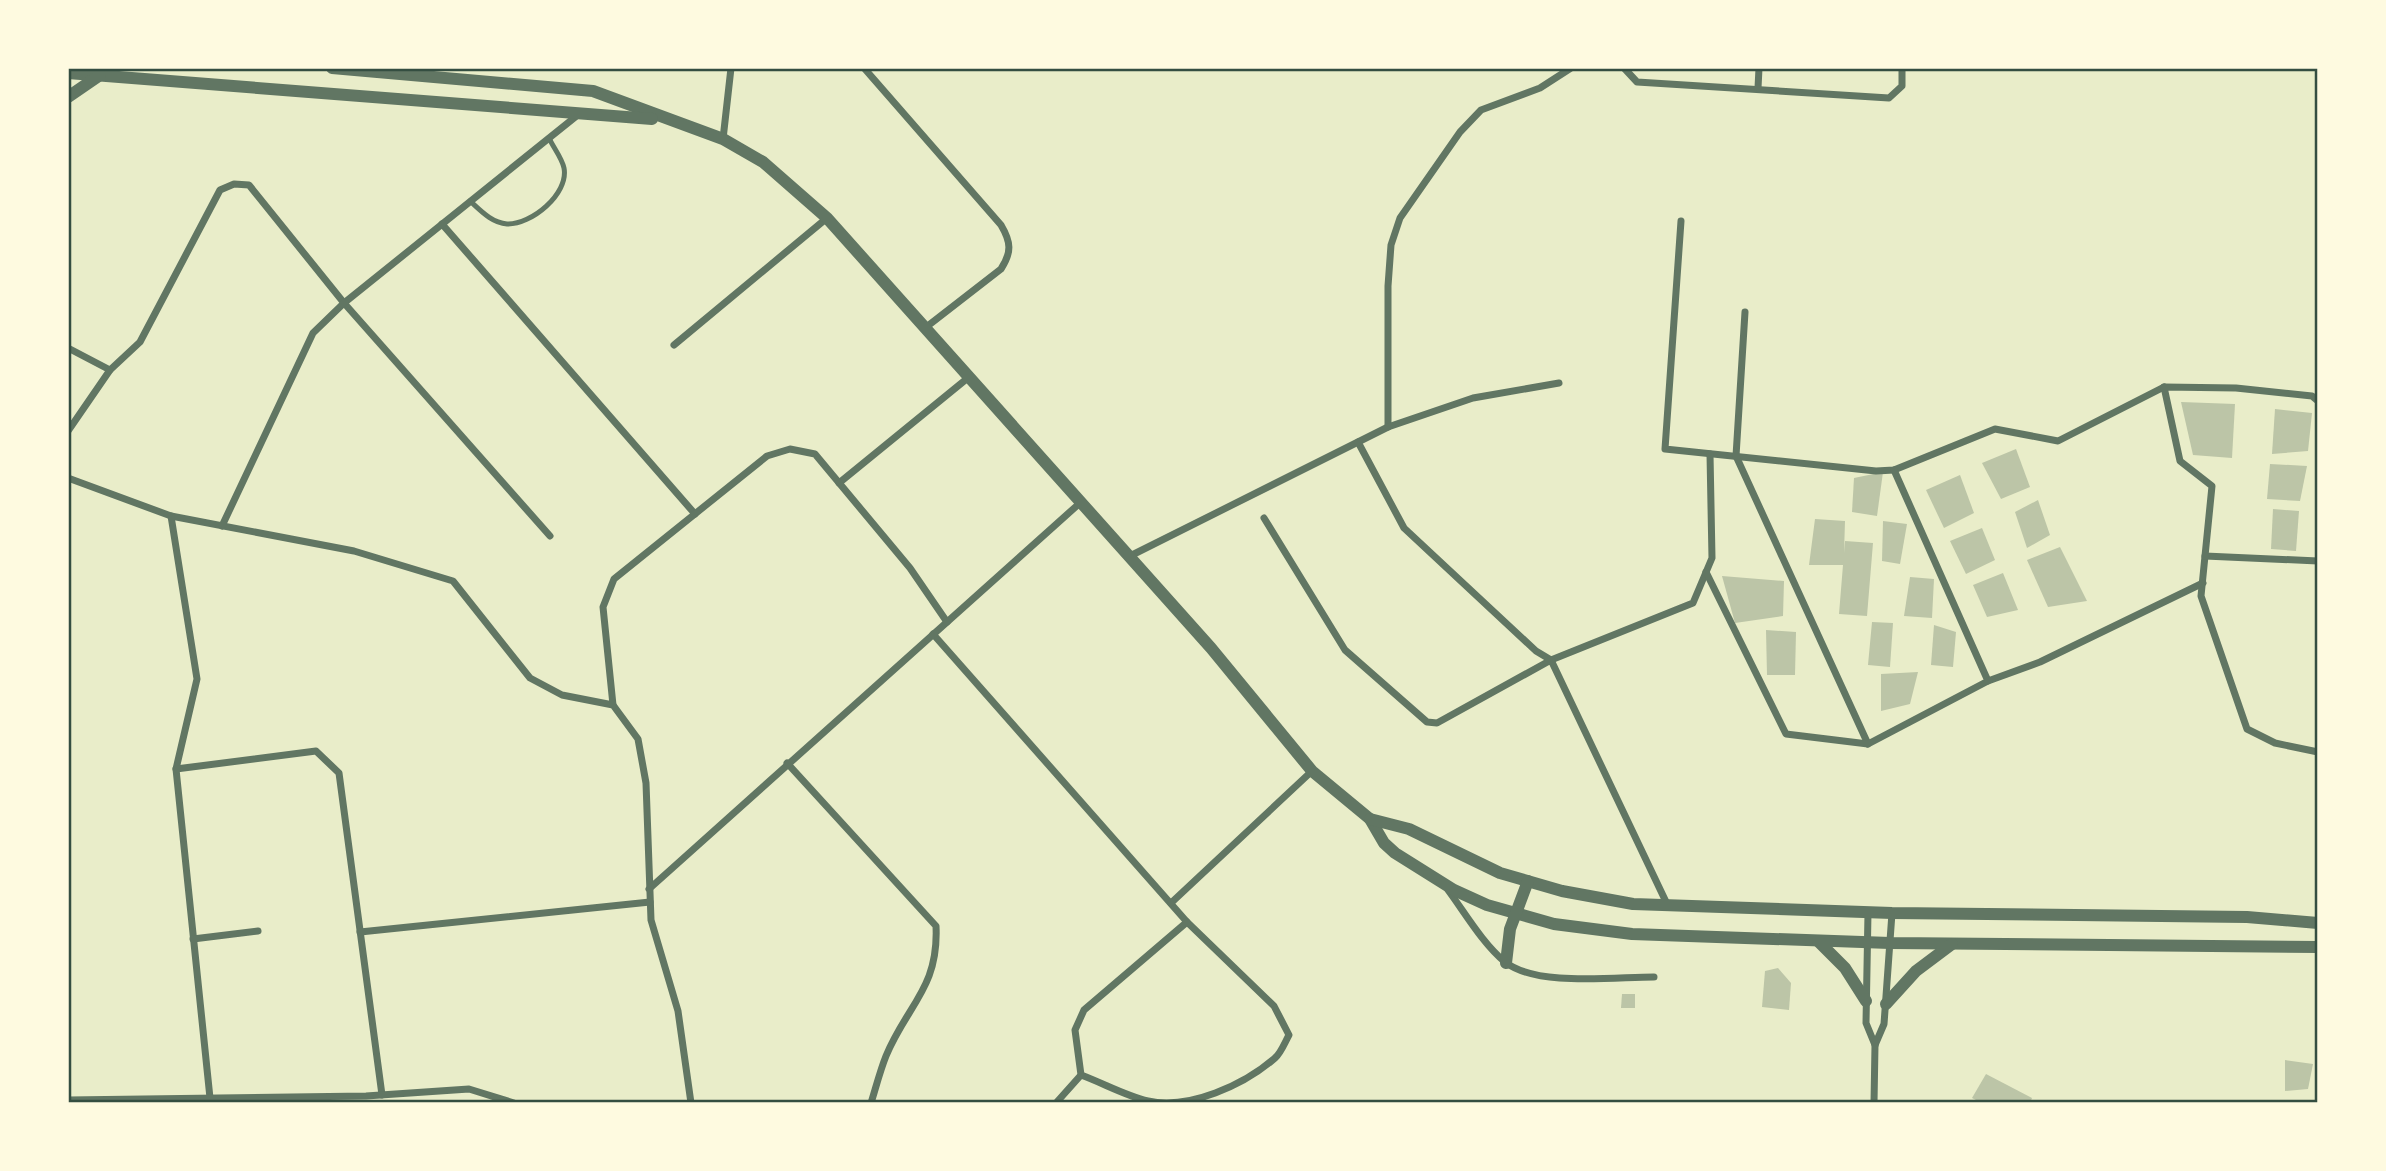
<svg xmlns="http://www.w3.org/2000/svg" width="2386" height="1171" font-family="Cabin,sans-serif">
	<style>
		.building { fill: #bcc5a7 }
		.lines { fill: none; stroke-linecap: round; stroke-linejoin: round }
		.service { stroke: #617663; stroke-width: 5 }
		.minor { stroke: #617663; stroke-width: 7 }
		.tertiary { stroke: #617663; stroke-width: 12 }
		.neatline { fill: none; stroke: #344e41; stroke-width: 2.5 }
	</style>
	<rect width="100%" height="100%" fill="#e9edc9"/>
	<g class="building">
		<polygon points="2181,402 2235,404 2232,458 2193,455"/>
		<polygon points="2275,409 2312,413 2308,451 2272,454"/>
		<polygon points="2016,449 2030,487 2001,499 1982,463"/>
		<polygon points="2270,464 2307,466 2300,501 2267,499"/>
		<polygon points="1883,472 1877,516 1852,512 1854,478"/>
		<polygon points="1960,475 1974,513 1944,528 1926,490"/>
		<polygon points="2038,500 2050,535 2027,548 2015,512"/>
		<polygon points="2273,509 2299,511 2296,551 2271,549"/>
		<polygon points="1815,519 1845,521 1844,553 1845,541 1873,543 1867,616 1839,614 1843,565 1809,565"/>
		<polygon points="1883,521 1907,524 1900,564 1882,561"/>
		<polygon points="1982,528 1995,560 1966,574 1950,541"/>
		<polygon points="2060,547 2087,601 2048,607 2027,560"/>
		<polygon points="2003,573 2018,610 1987,617 1973,585"/>
		<polygon points="1722,576 1784,581 1783,616 1735,623"/>
		<polygon points="1910,577 1934,579 1932,618 1904,616"/>
		<polygon points="1872,622 1893,623 1890,667 1868,665"/>
		<polygon points="1934,625 1956,632 1953,667 1931,665"/>
		<polygon points="1766,630 1796,632 1795,675 1767,675"/>
		<polygon points="1918,672 1910,704 1881,711 1881,674"/>
		<polygon points="1778,968 1791,983 1789,1010 1762,1007 1765,971"/>
		<polygon points="1622,994 1635,994 1635,1008 1621,1008"/>
		<polygon points="2285,1060 2313,1064 2308,1089 2285,1091"/>
		<polygon points="1986,1074 2032,1098 2030,1103 1982,1103 1972,1098"/>
	</g>
	<g class="lines">
		<path class="service" d="M470,201c11,10 22,22 37,23 24,1 62,-30 57,-56 -2,-10 -11,-21 -15,-30"/>
		<g class="minor">
			<path d="M864,68l137,157c10,17 11,27 0,44l-76,59"/>
			<polyline points="1624,68 1637,82 1889,98 1902,86 1902,68"/>
			<polyline points="1758,88 1759,68"/>
			<polyline points="723,139 731,68"/>
			<polyline points="1681,221 1665,449 1876,471 1894,470 1995,429 2058,441 2164,387"/>
			<polyline points="442,224 695,514"/>
			<polyline points="1745,312 1736,456 1868,744"/>
			<polyline points="674,345 827,218"/>
			<polyline points="68,348 110,370 68,431"/>
			<polyline points="110,370 140,342 220,190 234,184 249,185 344,303 550,536"/>
			<polyline points="2318,401 2312,396 2236,388 2164,387 2180,461 2212,486 2201,596 2247,729 2275,743 2318,752"/>
			<polyline points="1388,427 1388,286 1391,245 1400,218 1460,132 1481,110 1540,88 1571,68"/>
			<polyline points="1358,442 1404,528 1536,651 1551,660 1693,603 1712,558 1710,454"/>
			<polyline points="68,478 171,516 354,551 453,581 530,678 562,695 613,705 638,739 646,783 651,920 678,1011 691,1103"/>
			<polyline points="839,483 969,377"/>
			<polyline points="171,516 197,679 176,769 210,1098"/>
			<polyline points="1264,518 1345,650 1427,722 1437,723 1551,660 1668,906"/>
			<polyline points="222,526 313,333 344,303 579,114"/>
			<polyline points="2205,556 2318,561"/>
			<polyline points="1128,557 1388,427 1473,398 1559,383"/>
			<polyline points="1706,572 1786,734 1868,744 1988,681 1894,470"/>
			<path d="M933,634l254,288 87,84 15,29c-4,7 -8,18 -14,23 -31,27 -86,52 -127,43 -22,-5 -45,-18 -67,-26"/>
			<polyline points="1988,681 2040,662 2203,583"/>
			<polyline points="613,705 603,607 614,579 767,456 790,449 815,454 910,568 947,622"/>
			<path d="M787,763l149,163c3,62 -29,79 -50,130 -6,15 -10,31 -15,47"/>
			<polyline points="176,769 316,751 339,773 382,1095"/>
			<polyline points="649,889 1081,502"/>
			<path d="M1448,890c17,23 35,54 57,72 32,25 109,15 149,15"/>
			<polyline points="1171,903 1312,771"/>
			<polyline points="1868,913 1866,1023 1875,1045"/>
			<polyline points="360,932 650,902"/>
			<polyline points="193,939 258,931"/>
			<polyline points="68,1100 366,1096 469,1089 514,1103"/>
			<polyline points="1056,1103 1081,1075 1075,1030 1084,1010 1187,922"/>
			<polyline points="1874,1103 1875,1045 1884,1024 1892,913"/>
		</g>
		<g class="tertiary">
			<polyline points="332,68 593,91 723,139 763,162 827,218 1211,648 1312,771 1370,819 1384,843 1395,853 1454,890 1487,905 1554,924 1632,934 1890,943 2318,947"/>
			<polyline points="68,73 652,119"/>
			<polyline points="68,97 100,75"/>
			<polyline points="1370,819 1409,829 1500,873 1562,891 1633,904 1892,913 2247,917 2318,923"/>
			<polyline points="1818,941 1845,968 1866,1001"/>
			<polyline points="1506,963 1510,929 1528,881"/>
			<polyline points="1886,1004 1916,971 1952,944"/>
		</g>
	</g>
	<rect width="2386" height="1171" fill="none" stroke="#fefae0" stroke-width="140"/>
	<rect x="70" y="70" width="2246" height="1031" class="neatline"/>
</svg>
